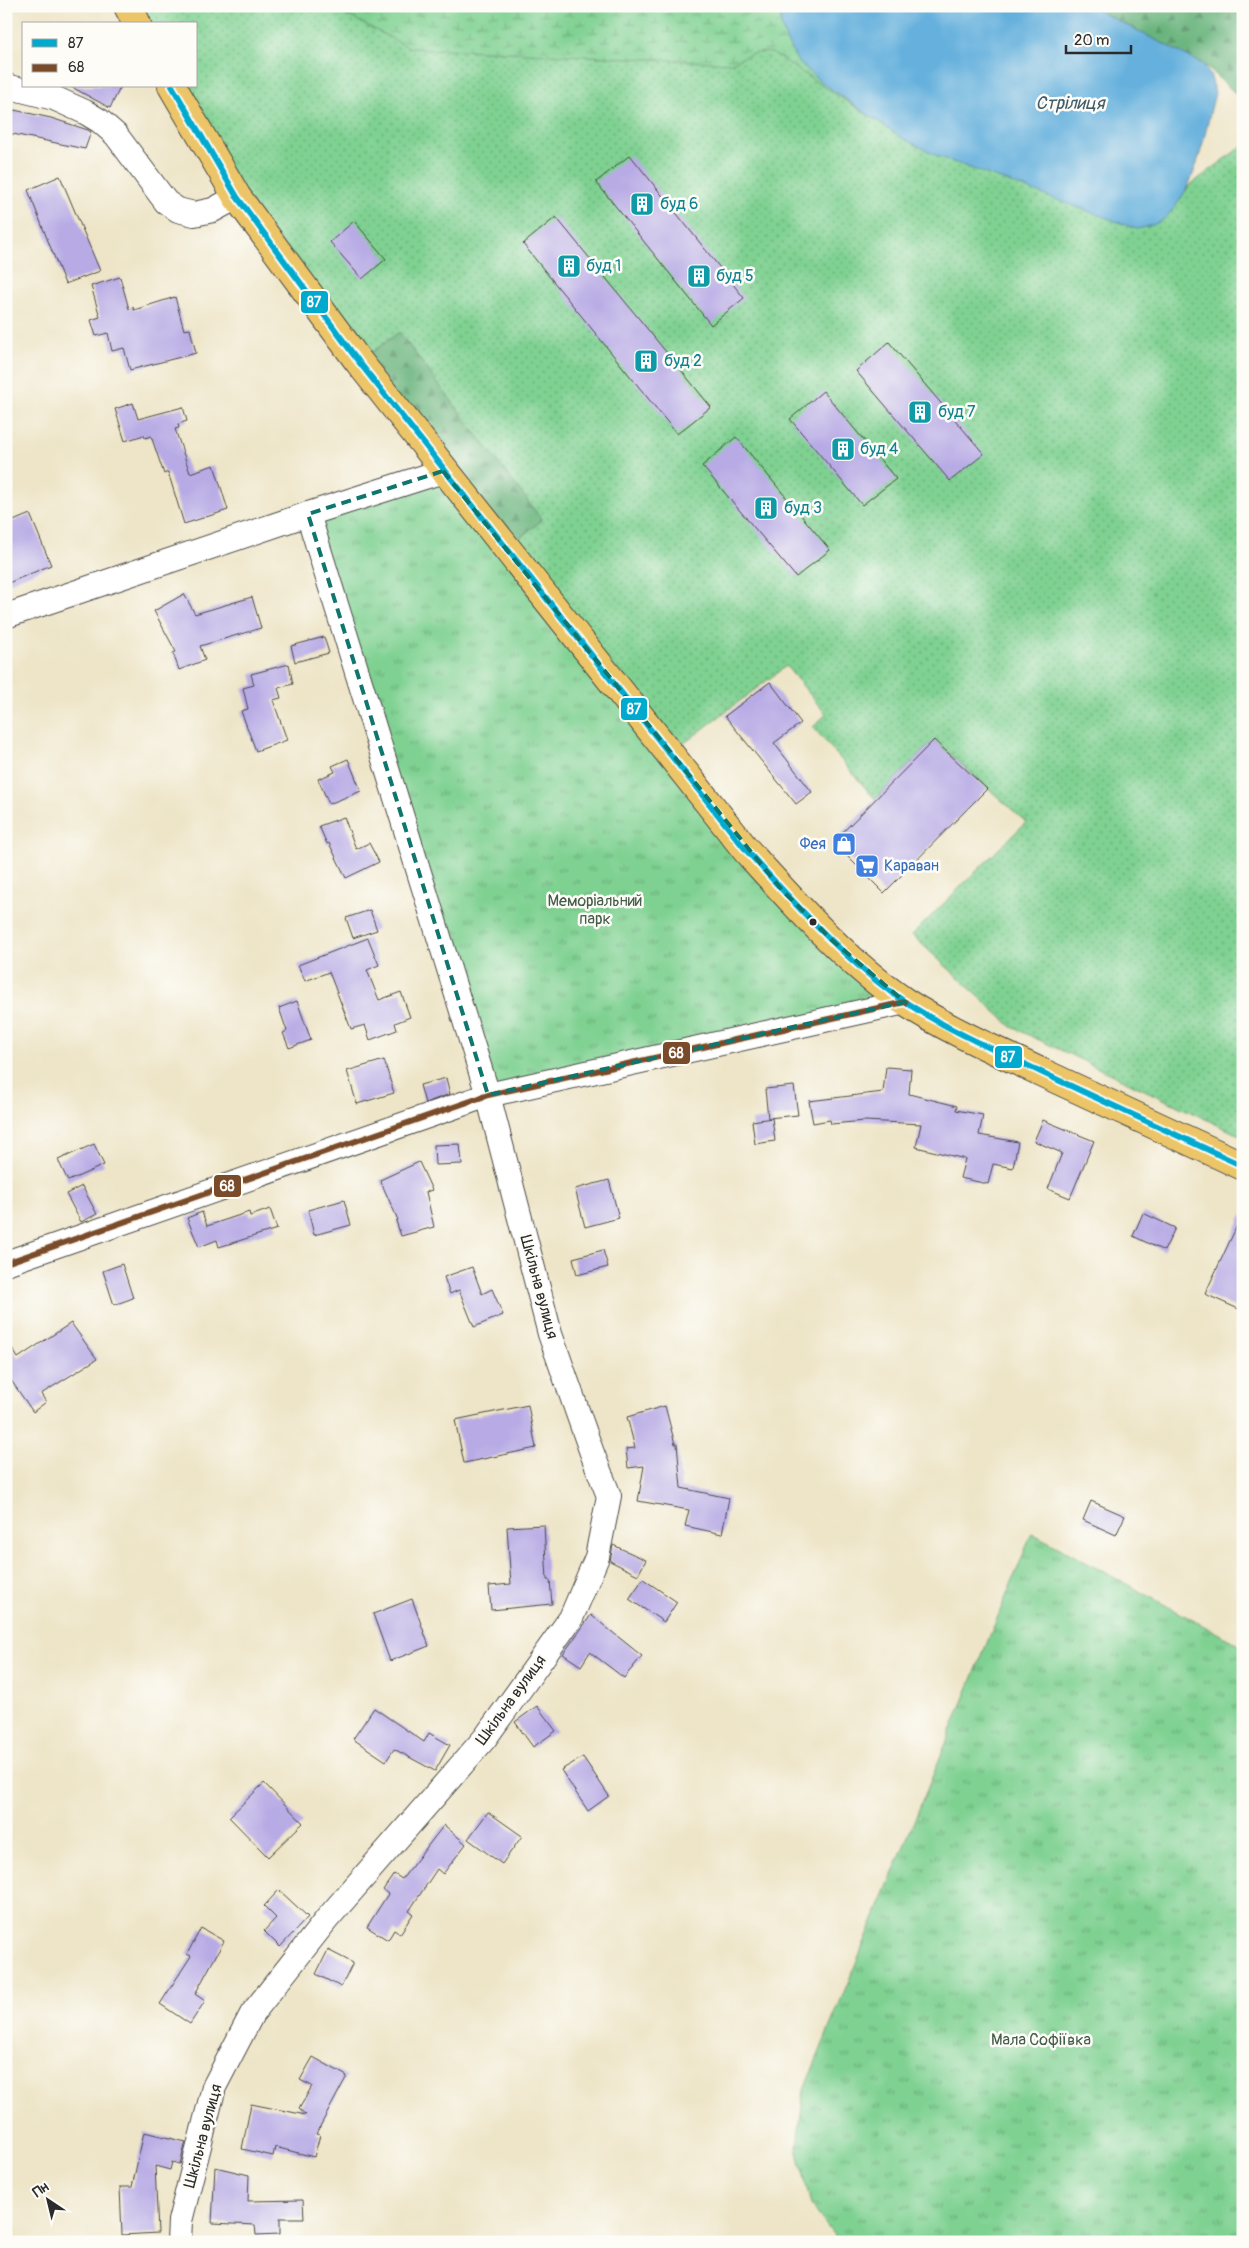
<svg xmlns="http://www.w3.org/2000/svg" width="1249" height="2248" font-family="Pangolin,sans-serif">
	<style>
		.grass { fill: url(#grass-dots); stroke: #557e5e }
		.forest { fill: url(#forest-firs); stroke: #496f54 }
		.wetland { fill: url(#wetland-marsh); stroke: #557e5e }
		.park { fill: url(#park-tufts); stroke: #557e5e }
		.water { fill: #65b0dd; stroke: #486e84 }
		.building { fill: #b8abe5 }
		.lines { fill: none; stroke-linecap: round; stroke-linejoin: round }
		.minor-casing { stroke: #484743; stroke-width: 26 }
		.major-casing { stroke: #484743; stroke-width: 30 }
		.minor { stroke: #fff; stroke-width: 24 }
		.major { stroke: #edc569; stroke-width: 28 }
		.bus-1-casing { stroke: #fdfcf7; stroke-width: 10 }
		.bus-2-casing { stroke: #fdfcf7; stroke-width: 10 }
		.bus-1 { stroke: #00a9ce; stroke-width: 6 }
		.bus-2 { stroke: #7a4b2a; stroke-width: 6 }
		.marked { fill: none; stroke: #0f766e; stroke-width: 4; stroke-dasharray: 10 6; stroke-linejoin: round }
		.bus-dot { fill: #2b2b2b; stroke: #fdfcf7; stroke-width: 2 }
		.labels { text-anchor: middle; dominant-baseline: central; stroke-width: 5; stroke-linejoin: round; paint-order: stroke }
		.culture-label { font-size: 16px; fill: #0d838f; stroke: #fdfcf7; text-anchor: start }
		.shop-label { font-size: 16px; fill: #366cbe; stroke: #fdfcf7; text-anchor: end }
		.park-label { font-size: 16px; fill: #445d4a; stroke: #fdfcf7 }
		.street-label { font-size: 16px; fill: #2b2b2b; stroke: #fdfcf7 }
		.water-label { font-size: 18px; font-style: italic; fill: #3f5a69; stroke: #fdfcf7 }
		.line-badge { stroke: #fdfcf7; stroke-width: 2 }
		.badge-label { font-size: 14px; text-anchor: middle; font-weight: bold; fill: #fff }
	</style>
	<defs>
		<pattern id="grass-dots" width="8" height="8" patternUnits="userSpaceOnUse" patternTransform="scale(1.25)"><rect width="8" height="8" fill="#7fd192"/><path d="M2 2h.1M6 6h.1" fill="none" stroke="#68aa77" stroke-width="1.8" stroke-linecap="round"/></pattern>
		<pattern id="forest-firs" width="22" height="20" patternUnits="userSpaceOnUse" patternTransform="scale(1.25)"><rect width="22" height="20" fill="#67b37c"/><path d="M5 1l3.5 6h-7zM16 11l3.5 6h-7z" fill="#559266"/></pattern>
		<pattern id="wetland-marsh" width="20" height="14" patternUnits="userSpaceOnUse" patternTransform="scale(1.25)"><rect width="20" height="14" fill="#7fd192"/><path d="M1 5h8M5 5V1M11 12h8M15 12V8" fill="none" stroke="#68aa77"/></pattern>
		<pattern id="park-tufts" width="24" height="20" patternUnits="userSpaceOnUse" patternTransform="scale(1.25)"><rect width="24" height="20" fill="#7fd192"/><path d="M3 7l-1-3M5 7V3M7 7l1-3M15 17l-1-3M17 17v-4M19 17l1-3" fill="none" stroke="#68aa77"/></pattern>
	</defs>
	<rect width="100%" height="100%" fill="#fdfcf7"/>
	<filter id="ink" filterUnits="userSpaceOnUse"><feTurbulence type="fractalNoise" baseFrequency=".02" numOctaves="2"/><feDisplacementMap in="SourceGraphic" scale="10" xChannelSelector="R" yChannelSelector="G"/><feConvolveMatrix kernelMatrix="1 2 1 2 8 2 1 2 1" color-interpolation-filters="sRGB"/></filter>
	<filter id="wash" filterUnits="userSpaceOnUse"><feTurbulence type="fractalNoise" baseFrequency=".0096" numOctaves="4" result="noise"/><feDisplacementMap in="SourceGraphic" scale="20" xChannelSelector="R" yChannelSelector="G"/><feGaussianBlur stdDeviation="1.12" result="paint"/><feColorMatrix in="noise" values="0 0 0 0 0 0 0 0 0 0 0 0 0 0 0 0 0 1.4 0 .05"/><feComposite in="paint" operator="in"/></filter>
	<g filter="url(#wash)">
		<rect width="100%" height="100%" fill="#eee5c8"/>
		<polygon class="grass" points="128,6 408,6 781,25 1165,218 1190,185 1241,147 1243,148 1243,1137 1012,1027 912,935 1026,822 934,740 875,799 813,727 826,714 786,666 670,754 506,549 542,520 399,333 359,362 172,86 196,86 196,24 137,24"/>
		<g class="forest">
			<polygon points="1089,6 1243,6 1243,100 1203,64"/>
			<polygon points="399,332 542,520 506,549 359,362"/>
		</g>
		<path class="wetland" d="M330,6h511l30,111 -99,-64c-16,-2 -26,2 -40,10l-289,-14 -16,1 -19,-3z"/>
		<g class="park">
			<polygon points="443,471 746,850 905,1002 488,1095 308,514"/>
			<polygon points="1032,1533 1243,1647 1243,2242 839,2242 811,2205 797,2148 804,2090"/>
		</g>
		<path class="water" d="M780,6h309l114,58 8,13 4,16c-11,41 -17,94 -50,125 -8,7 -18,9 -28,11l-197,-72 -38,-19 -81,-56 -23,-20 -11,-20 -6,-17z"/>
		<g id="blocks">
			<g class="building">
				<polygon points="70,86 121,86 110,108"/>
				<polygon points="14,110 51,118 88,130 91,132 85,149 8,133"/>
				<polygon points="630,155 744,298 711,325 596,182"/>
				<polygon points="60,176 100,271 65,284 28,190"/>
				<polygon points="556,217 711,407 677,434 523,244"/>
				<polygon points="354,221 386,259 362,279 330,242"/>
				<polygon points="120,277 129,309 133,307 134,310 175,297 184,330 190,329 196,353 130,370 124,348 112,351 108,333 96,336 91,320 100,317 91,286"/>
				<polygon points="889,342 984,454 950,481 856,371"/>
				<polygon points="823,391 896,479 862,505 790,419"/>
				<polygon points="133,403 138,419 183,407 187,421 178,424 179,428 175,429 190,473 214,465 228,510 184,524 168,472 164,474 151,436 145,438 144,435 125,441 115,409"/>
				<polygon points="736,437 830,550 796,577 702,466"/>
				<polygon points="30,514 51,565 6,584 6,524"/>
				<polygon points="184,594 195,614 252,597 261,628 200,646 205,660 179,670 173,653 176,652 154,611"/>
				<polygon points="324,637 329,653 295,662 291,646"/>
				<polygon points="289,664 293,684 278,688 281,698 273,700 287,740 256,751 241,711 248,709 243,688 254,685 251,674"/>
				<polygon points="770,682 801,723 774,743 812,792 796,804 725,716"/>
				<polygon points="934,740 987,789 884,893 833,842"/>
				<polygon points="348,759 361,791 329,804 318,779 335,772 332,766"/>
				<polygon points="344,817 356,849 369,843 379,862 346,878 329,843 327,844 319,826"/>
				<polygon points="370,910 377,930 353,938 346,918"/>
				<polygon points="368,938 379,965 367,970 379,1000 401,992 410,1017 395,1023 397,1030 370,1040 365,1025 351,1029 329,972 305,981 298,965"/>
				<polygon points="297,1001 311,1040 289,1048 283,1033 287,1031 279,1008"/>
				<polygon points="384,1060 394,1093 357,1104 347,1071"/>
				<polygon points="886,1067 911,1069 909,1094 957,1106 956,1110 983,1115 979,1135 1018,1142 1013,1168 993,1164 988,1184 960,1178 965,1159 916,1147 921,1124 865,1121 831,1124 830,1120 813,1123 809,1101 883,1092"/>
				<polygon points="446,1078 450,1094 425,1103 420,1085"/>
				<polygon points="794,1086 798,1115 768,1118 765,1089"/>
				<polygon points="772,1118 775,1141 755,1144 752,1121"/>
				<polygon points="1043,1120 1094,1141 1070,1198 1048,1189 1062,1153 1034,1141"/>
				<polygon points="94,1144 104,1165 68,1181 58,1160"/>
				<polygon points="460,1144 462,1164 435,1165 434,1145"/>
				<polygon points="419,1162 432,1190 426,1192 434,1227 401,1236 396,1221 398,1220 380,1180"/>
				<polygon points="609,1180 619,1218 585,1227 575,1189"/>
				<polygon points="82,1186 97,1214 81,1222 66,1194"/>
				<polygon points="344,1200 351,1225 314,1235 308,1210"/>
				<polygon points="270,1209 277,1229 219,1247 217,1240 199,1247 187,1218 202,1212 207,1226 249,1212 250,1216"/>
				<polygon points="1143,1213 1175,1228 1164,1251 1133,1236"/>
				<polygon points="1243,1213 1243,1311 1205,1294"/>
				<polygon points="603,1250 608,1267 577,1275 573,1258"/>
				<polygon points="122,1264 133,1298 114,1305 103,1271"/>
				<polygon points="472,1267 482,1294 492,1289 503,1315 474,1327 459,1290 450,1294 444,1277"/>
				<polygon points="71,1323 97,1359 41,1394 46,1402 33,1412 6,1373 6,1338 18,1358"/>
				<polygon points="528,1405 536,1448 464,1463 455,1420"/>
				<polygon points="665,1406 675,1444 677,1444 681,1488 729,1498 722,1534 685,1526 689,1510 638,1501 644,1466 628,1468 626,1449 635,1448 627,1417"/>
				<polygon points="1091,1501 1125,1516 1116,1535 1083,1520"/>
				<polygon points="544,1525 547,1580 550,1580 552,1604 491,1610 489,1586 511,1584 507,1527"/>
				<polygon points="613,1545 646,1560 638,1575 610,1561"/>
				<polygon points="643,1579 677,1602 664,1622 629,1599"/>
				<polygon points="412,1599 429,1646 390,1661 373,1614"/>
				<polygon points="591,1615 642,1656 624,1678 590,1652 581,1666 563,1654"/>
				<polygon points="537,1706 556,1731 533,1747 515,1722"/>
				<polygon points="374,1708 424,1742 429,1733 450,1745 435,1771 394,1749 386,1761 353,1739"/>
				<polygon points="583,1757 609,1796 588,1811 561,1770"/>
				<polygon points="264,1783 303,1823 268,1857 229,1817"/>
				<polygon points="488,1812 522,1836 502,1864 468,1839"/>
				<polygon points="444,1825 466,1844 443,1874 437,1869 409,1911 413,1914 400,1934 394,1930 388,1940 367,1927 388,1894 383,1890 394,1874 402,1879"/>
				<polygon points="279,1890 308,1917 280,1947 264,1931 276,1918 264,1906"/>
				<polygon points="201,1928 224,1941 195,1994 205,2001 190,2024 160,2004 191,1956 187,1954"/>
				<polygon points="328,1950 353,1963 341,1987 316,1974"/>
				<polygon points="313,2057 347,2076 316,2134 320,2135 314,2157 275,2147 273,2156 242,2149 251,2104 306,2115 299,2109 312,2086 300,2080"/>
				<polygon points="144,2132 186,2142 180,2164 172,2162 170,2170 155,2166 158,2233 122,2235 120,2187 132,2187"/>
				<polygon points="215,2167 249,2175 248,2201 303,2200 304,2218 280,2218 280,2234 256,2235 255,2225 212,2223"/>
			</g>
		</g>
	</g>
	<g filter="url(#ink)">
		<use href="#blocks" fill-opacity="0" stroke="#484743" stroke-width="1"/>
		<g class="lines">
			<g class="minor-casing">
				<g id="minor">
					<polyline points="6,86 54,98 85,112 100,121 116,135 166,202 178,210 194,214 213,210 237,197"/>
					<polyline points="6,616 308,514 443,471"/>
					<polyline points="6,1263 488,1095 905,1002"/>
					<polyline points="179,2242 180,2221 214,2087 252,2014 327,1919 485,1738 571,1618 597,1557 609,1496 592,1453 550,1334 488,1095 308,514"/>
				</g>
			</g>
			<g class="major-casing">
				<g id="major">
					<polyline points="128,6 137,24"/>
					<path d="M172,86l65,111 122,165 387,488c47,52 101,113 159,152 43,28 92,49 138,71 67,31 133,62 200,93"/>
				</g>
			</g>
			<use href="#minor" class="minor"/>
			<use href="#major" class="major"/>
			<g class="bus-1-casing">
				<path id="bus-1" d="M172,86l65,111 122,165 387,488c47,52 101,113 159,152 43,28 92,49 138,71 67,31 133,62 200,93"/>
			</g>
			<g class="bus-2-casing">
				<polyline id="bus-2" points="6,1263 488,1095 905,1002"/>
			</g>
			<use href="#bus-1" class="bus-1"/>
			<use href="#bus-2" class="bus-2"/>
		</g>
	</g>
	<path class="marked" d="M443,471l339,419 51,51 72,61 -417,93 -180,-581z"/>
	<defs>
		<g id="building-square" transform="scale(1.25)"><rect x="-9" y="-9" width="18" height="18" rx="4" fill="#0f9aa8" stroke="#fdfcf7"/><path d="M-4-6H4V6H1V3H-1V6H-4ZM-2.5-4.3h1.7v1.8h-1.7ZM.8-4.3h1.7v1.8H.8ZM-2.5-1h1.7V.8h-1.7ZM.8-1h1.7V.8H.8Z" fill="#fff"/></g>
		<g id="shop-square" transform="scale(1.25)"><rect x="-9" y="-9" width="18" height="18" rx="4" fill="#3f7fe0" stroke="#fdfcf7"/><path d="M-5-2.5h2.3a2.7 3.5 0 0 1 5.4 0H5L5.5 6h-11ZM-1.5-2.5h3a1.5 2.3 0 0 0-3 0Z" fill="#fff"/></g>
		<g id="supermarket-square" transform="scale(1.25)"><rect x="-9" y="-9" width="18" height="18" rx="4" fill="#3f7fe0" stroke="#fdfcf7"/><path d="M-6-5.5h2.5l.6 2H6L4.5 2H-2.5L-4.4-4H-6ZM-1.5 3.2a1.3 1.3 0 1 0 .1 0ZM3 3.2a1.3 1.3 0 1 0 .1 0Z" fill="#fff"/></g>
	</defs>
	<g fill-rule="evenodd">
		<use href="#building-square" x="642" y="204"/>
		<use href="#building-square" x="569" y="266"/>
		<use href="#building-square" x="699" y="276"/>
		<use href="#building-square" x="646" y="361"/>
		<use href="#building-square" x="920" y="412"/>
		<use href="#building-square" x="843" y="449"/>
		<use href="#building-square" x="766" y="508"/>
		<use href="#shop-square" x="844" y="844"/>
		<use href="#supermarket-square" x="867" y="866"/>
	</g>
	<circle class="bus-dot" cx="813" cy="922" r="4.5"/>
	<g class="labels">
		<g class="culture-label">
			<text x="660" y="204">буд 6</text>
			<text x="586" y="266">буд 1</text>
			<text x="716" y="276">буд 5</text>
			<text x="664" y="361">буд 2</text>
			<text x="938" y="412">буд 7</text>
			<text x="860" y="449">буд 4</text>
			<text x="784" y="508">буд 3</text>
		</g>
		<g class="shop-label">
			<text x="826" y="844">Фея</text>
			<text x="884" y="866" text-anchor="start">Караван</text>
		</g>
		<g class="park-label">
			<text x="595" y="901">Меморіальний<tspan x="595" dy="18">парк</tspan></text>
			<text x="1041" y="2040">Мала Софіївка</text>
		</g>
		<g class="street-label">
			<text transform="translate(539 1287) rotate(75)">Шкільна вулиця</text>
			<text transform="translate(511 1700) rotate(-54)">Шкільна вулиця</text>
			<text transform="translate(203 2136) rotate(-75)">Шкільна вулиця</text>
		</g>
		<g class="water-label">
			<text x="1070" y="103">Стрілиця</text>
		</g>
	</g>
	<g class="line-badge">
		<rect x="300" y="290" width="29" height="24" rx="5" fill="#00a9ce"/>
		<rect x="620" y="697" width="28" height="24" rx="5" fill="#00a9ce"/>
		<rect x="662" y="1041" width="29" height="24" rx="5" fill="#7a4b2a"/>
		<rect x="994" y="1045" width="29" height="24" rx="5" fill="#00a9ce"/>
		<rect x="213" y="1174" width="29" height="24" rx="5" fill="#7a4b2a"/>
	</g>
	<g class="badge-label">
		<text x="314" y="307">87</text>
		<text x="634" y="714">87</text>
		<text x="676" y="1058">68</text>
		<text x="1008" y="1062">87</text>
		<text x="227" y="1191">68</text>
	</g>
	<rect width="1249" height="2248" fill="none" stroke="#fdfcf7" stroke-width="25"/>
	<rect x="22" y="22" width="175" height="65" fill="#fdfcf7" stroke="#a9a8a5"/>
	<rect x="32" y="39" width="25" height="8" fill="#00a9ce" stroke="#a9a8a5"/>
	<text x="68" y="48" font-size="15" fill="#2b2b2b">87</text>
	<rect x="32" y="64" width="25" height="8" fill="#7a4b2a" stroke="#a9a8a5"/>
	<text x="68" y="72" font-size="15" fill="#2b2b2b">68</text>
	<g transform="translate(48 2200) rotate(325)" stroke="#fdfcf7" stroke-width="4" paint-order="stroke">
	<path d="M0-4L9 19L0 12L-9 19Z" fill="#2b2b2b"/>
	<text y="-8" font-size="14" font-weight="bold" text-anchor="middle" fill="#2b2b2b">Пн</text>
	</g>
	<path d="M1066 45v8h65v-8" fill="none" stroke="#2b2b2b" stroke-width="2.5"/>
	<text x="1074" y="45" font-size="15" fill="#2b2b2b" stroke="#fdfcf7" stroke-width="4" paint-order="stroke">20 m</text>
</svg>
